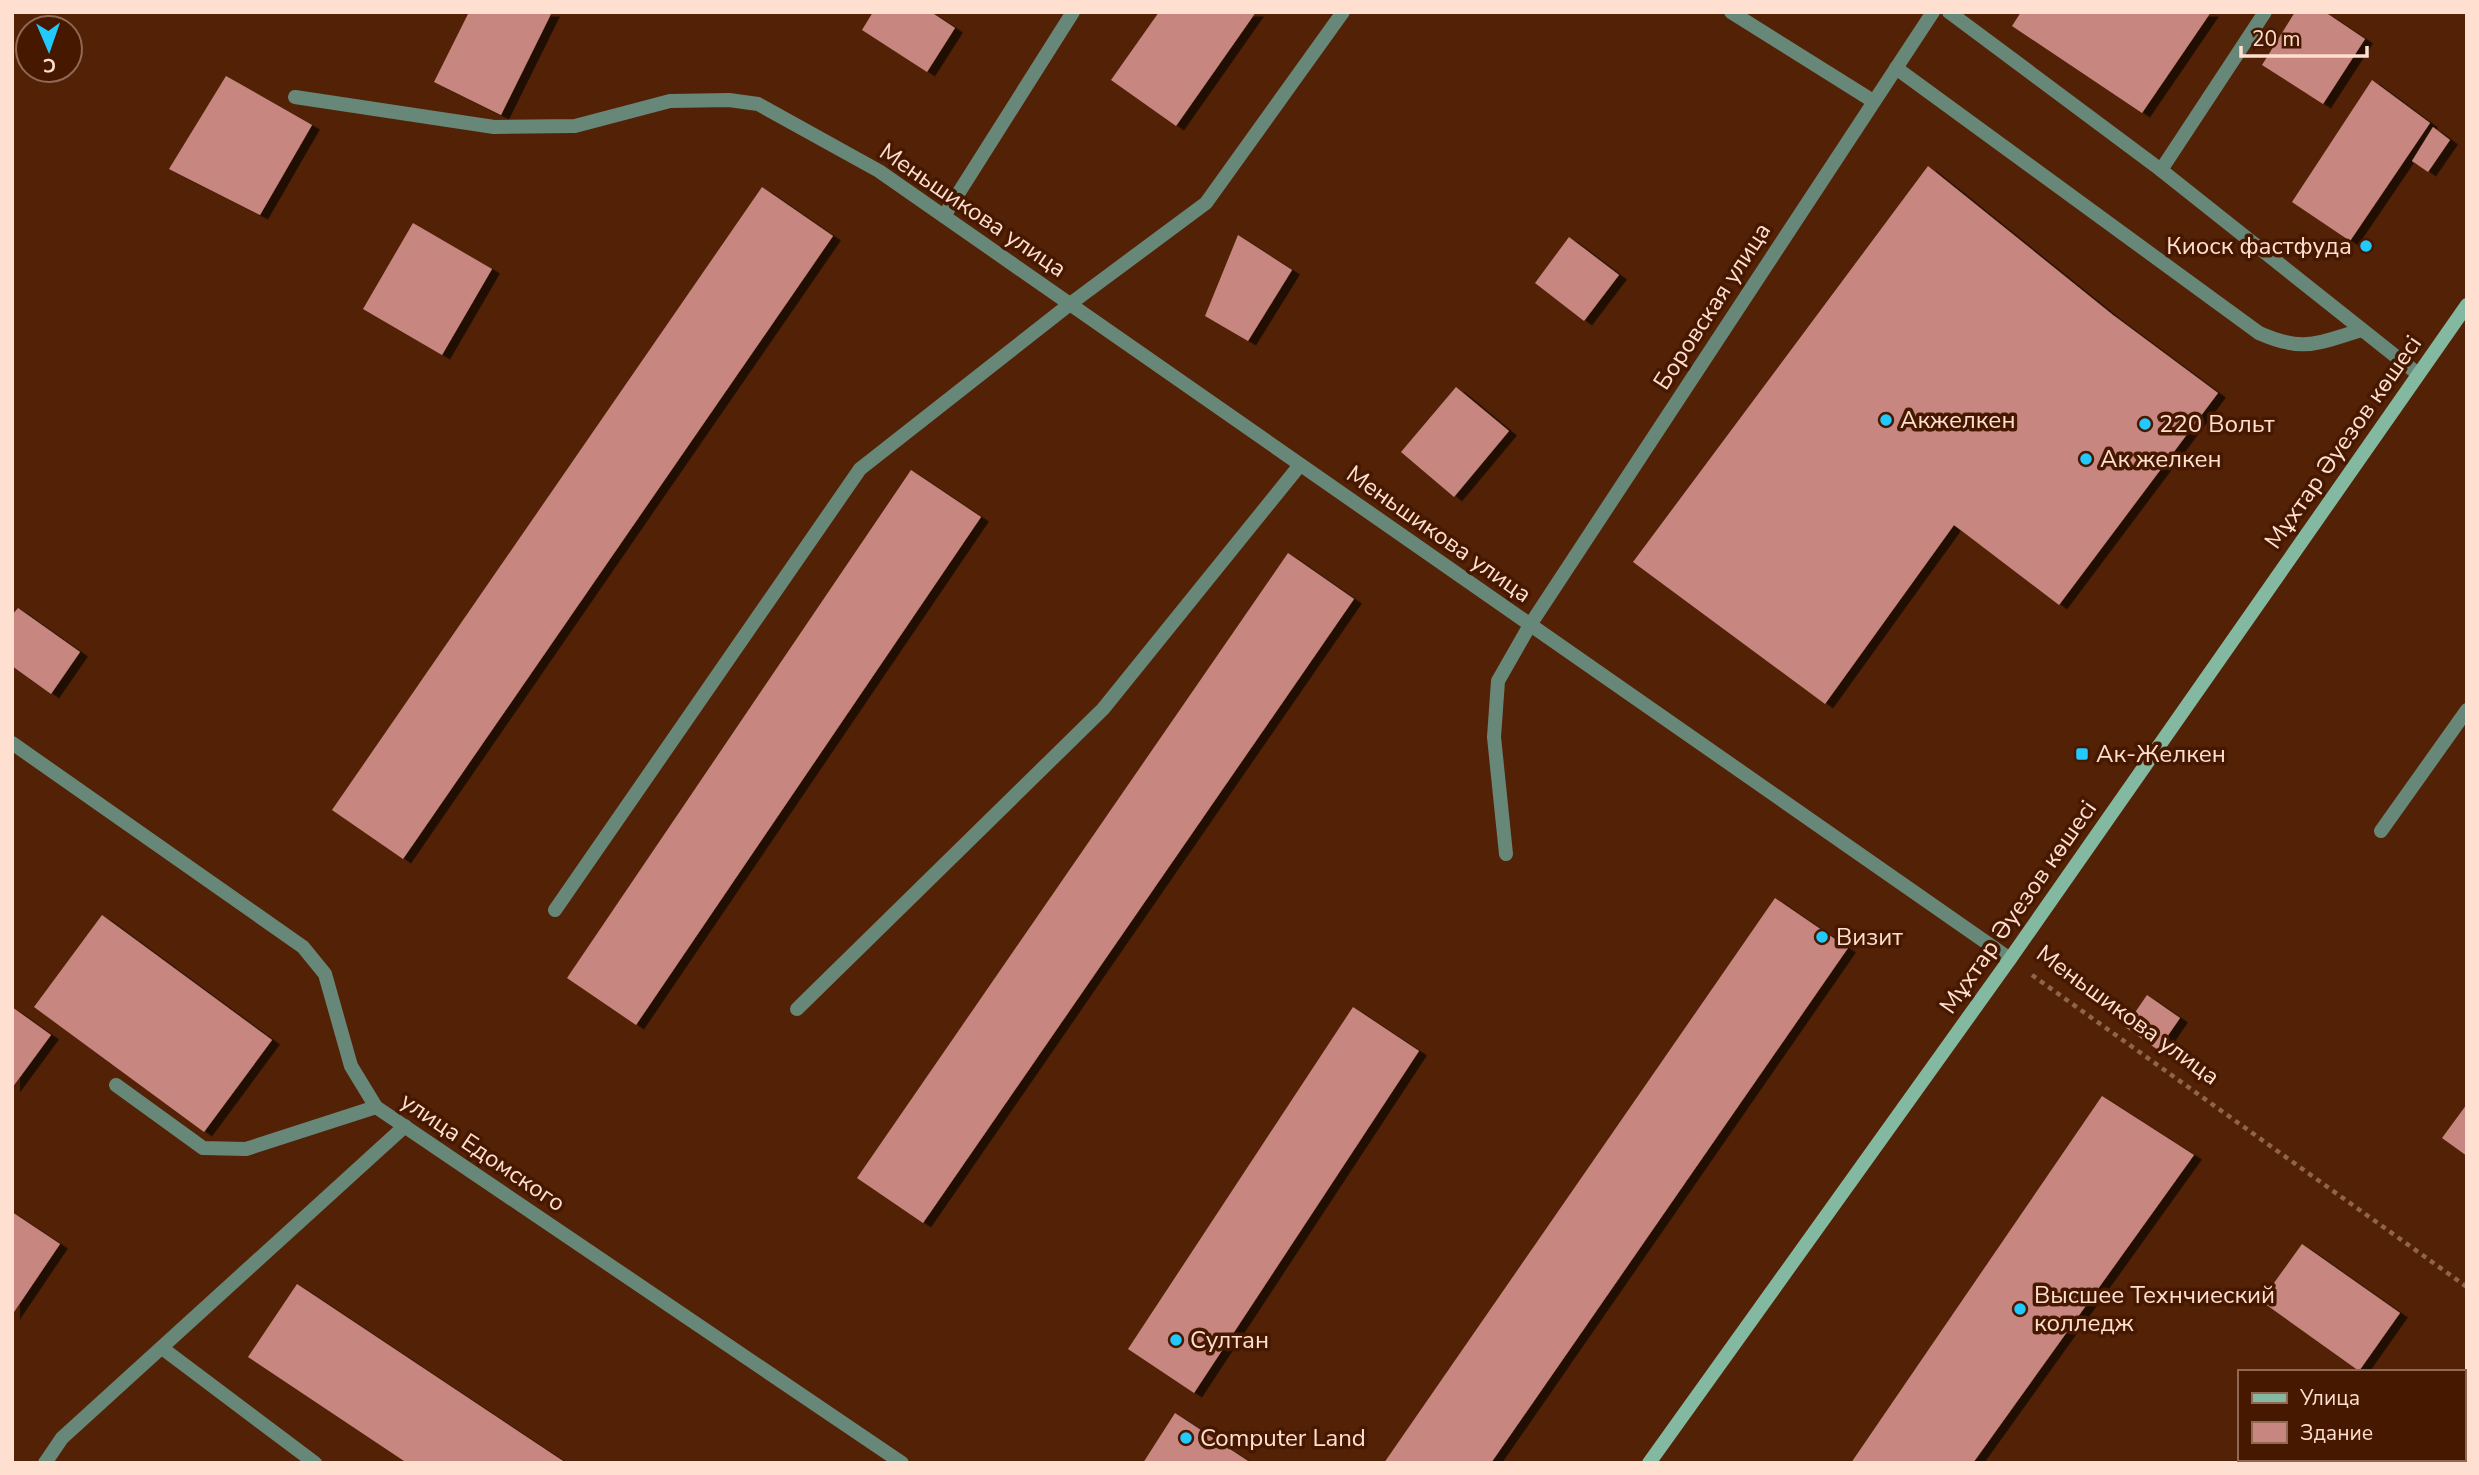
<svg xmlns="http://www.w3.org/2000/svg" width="2479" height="1475" font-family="'Nunito Sans',sans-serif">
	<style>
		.building { fill: #c7867f; filter: url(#shadow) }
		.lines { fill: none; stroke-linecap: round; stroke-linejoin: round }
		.path { stroke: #8f644c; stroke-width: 4.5; stroke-dasharray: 5 5; stroke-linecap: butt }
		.lane { stroke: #678879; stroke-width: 14 }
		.street { stroke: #678879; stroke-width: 14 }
		.secondary { stroke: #83b8a1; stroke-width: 14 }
		.poi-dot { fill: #21c9fd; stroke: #471800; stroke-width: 2.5 }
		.labels { text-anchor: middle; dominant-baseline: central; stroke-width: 7; stroke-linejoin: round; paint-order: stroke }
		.street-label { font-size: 24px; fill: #ffdfd0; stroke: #471800 }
		.poi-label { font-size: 24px; fill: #ffdfd0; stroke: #471800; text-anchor: start }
	</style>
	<defs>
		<filter id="shadow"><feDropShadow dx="8" dy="4.5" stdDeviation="0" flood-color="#0009"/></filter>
	</defs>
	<rect width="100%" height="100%" fill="#532206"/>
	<g class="building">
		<polygon points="469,12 552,12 501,115 434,82"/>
		<polygon points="873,12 931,12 955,28 927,72 862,30"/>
		<polygon points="1159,12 1256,12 1176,126 1111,80"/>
		<polygon points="2021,12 2211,12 2142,113 2012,26"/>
		<polygon points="2295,12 2325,12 2365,39 2323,104 2262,65"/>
		<polygon points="226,76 312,125 260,215 169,169"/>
		<polygon points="2372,80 2430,123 2350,241 2292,202"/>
		<polygon points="2433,127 2450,140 2428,172 2412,161"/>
		<polygon points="1928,166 2113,315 2218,393 2059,605 1954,525 1825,704 1633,562"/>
		<polygon points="762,187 833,236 403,859 332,810"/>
		<polygon points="413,223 492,269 442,355 363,309"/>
		<polygon points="1238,235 1292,270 1248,341 1205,316"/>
		<polygon points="1569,237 1619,275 1584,321 1535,283"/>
		<polygon points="1456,387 1509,431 1454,497 1401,452"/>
		<polygon points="911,470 981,517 636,1025 567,978"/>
		<polygon points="1288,553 1354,599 923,1223 857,1178"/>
		<polygon points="18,608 80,652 51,694 12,666 12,615"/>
		<polygon points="1775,898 1848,948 1491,1463 1384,1463"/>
		<polygon points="102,915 272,1040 204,1132 34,1007"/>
		<polygon points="2147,995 2180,1018 2158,1050 2125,1027"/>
		<polygon points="12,1007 51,1035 12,1088"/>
		<polygon points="1353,1007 1419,1051 1194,1393 1128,1349"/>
		<polygon points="2102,1096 2194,1155 1973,1463 1851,1463"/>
		<polygon points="2467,1104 2467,1156 2442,1138"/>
		<polygon points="12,1212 60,1244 12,1315"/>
		<polygon points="2302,1244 2400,1313 2359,1371 2261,1301"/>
		<polygon points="297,1284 566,1463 407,1463 248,1357"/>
		<polygon points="1175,1413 1251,1463 1143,1463"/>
	</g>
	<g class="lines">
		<polyline class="path" points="2032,975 2467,1287"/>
		<g class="lane">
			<polyline points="1731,12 1873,101"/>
			<polyline points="1949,12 2161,170 2418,374"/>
			<path d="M1896,68l363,265c45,20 58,10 103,-3"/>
			<polyline points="2161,170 2265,12"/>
			<polyline points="944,216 1073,12"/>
			<polyline points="2381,831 2467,710"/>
			<polyline points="1506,854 1494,737 1498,681 1530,625"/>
			<polyline points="555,910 860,469 1070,304 1206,203 1343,12"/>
			<polyline points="797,1009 1103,709 1300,465"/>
			<polyline points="162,1348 315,1463"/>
			<polyline points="45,1463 62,1438 405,1126"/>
		</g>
		<g class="street">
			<polyline points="295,97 494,127 575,126 670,101 729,100 758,104 879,171 2010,959"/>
			<polyline points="1530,625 1933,12"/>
			<polyline points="12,743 303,947 325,974 351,1066 376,1107 902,1463"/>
			<polyline points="116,1085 203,1148 246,1149 376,1107"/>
		</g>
		<polyline class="secondary" points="1649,1463 2010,959 2467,305"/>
	</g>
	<g class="poi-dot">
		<circle cx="2366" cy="246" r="7"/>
		<circle cx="1886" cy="420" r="7"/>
		<circle cx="2145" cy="424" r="7"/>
		<circle cx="2086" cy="459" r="7"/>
		<rect x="2075" y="747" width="14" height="14" rx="3.5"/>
		<circle cx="1822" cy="937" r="7"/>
		<circle cx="2020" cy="1309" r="7"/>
		<circle cx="1176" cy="1340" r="7"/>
		<circle cx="1186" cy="1438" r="7"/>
	</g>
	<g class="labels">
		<g class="street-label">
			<text transform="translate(973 210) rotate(34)">Меньшикова улица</text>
			<text transform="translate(1712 306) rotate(-57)">Боровская улица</text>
			<text transform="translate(2343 442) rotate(-55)">Мұхтар Әуезов көшесі</text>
			<text transform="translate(1439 534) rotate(35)">Меньшикова улица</text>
			<text transform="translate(2018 907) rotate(-55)">Мұхтар Әуезов көшесі</text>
			<text transform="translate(2128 1015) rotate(36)">Меньшикова улица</text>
			<text transform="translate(483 1152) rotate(34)">улица Едомского</text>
		</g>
		<g class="poi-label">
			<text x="2352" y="246" text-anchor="end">Киоск фастфуда</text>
			<text x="1900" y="420">Акжелкен</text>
			<text x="2159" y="424">220 Вольт</text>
			<text x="2100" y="459">Ак желкен</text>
			<text x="2096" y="754">Ак-Желкен</text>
			<text x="1836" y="937">Визит</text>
			<text x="2034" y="1295">Высшее Технчиеский<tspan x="2034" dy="28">колледж</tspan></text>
			<text x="1190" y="1340">Султан</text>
			<text x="1200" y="1438">Computer Land</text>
		</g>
	</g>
	<rect width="2479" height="1475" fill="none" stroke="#ffdfd0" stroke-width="28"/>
	<rect x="2238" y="1370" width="228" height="91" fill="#471800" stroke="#916853" stroke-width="2"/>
	<rect x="2252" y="1393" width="35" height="10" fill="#83b8a1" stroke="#916853" stroke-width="2"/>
	<text x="2300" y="1405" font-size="21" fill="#ffdfd0">Улица</text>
	<rect x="2252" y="1422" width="35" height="21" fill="#c7867f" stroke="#916853" stroke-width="2"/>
	<text x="2300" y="1440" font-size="21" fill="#ffdfd0">Здание</text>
	<g transform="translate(49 49) rotate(178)"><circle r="33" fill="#471800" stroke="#916853" stroke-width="2"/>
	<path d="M0-5L12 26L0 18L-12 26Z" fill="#21c9fd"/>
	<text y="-10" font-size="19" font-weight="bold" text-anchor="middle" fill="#ffdfd0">С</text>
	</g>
	<path d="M2241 46v10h126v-10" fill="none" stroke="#ffdfd0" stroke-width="3.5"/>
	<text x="2252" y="46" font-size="21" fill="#ffdfd0" stroke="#471800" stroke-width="5" paint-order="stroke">20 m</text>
</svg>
